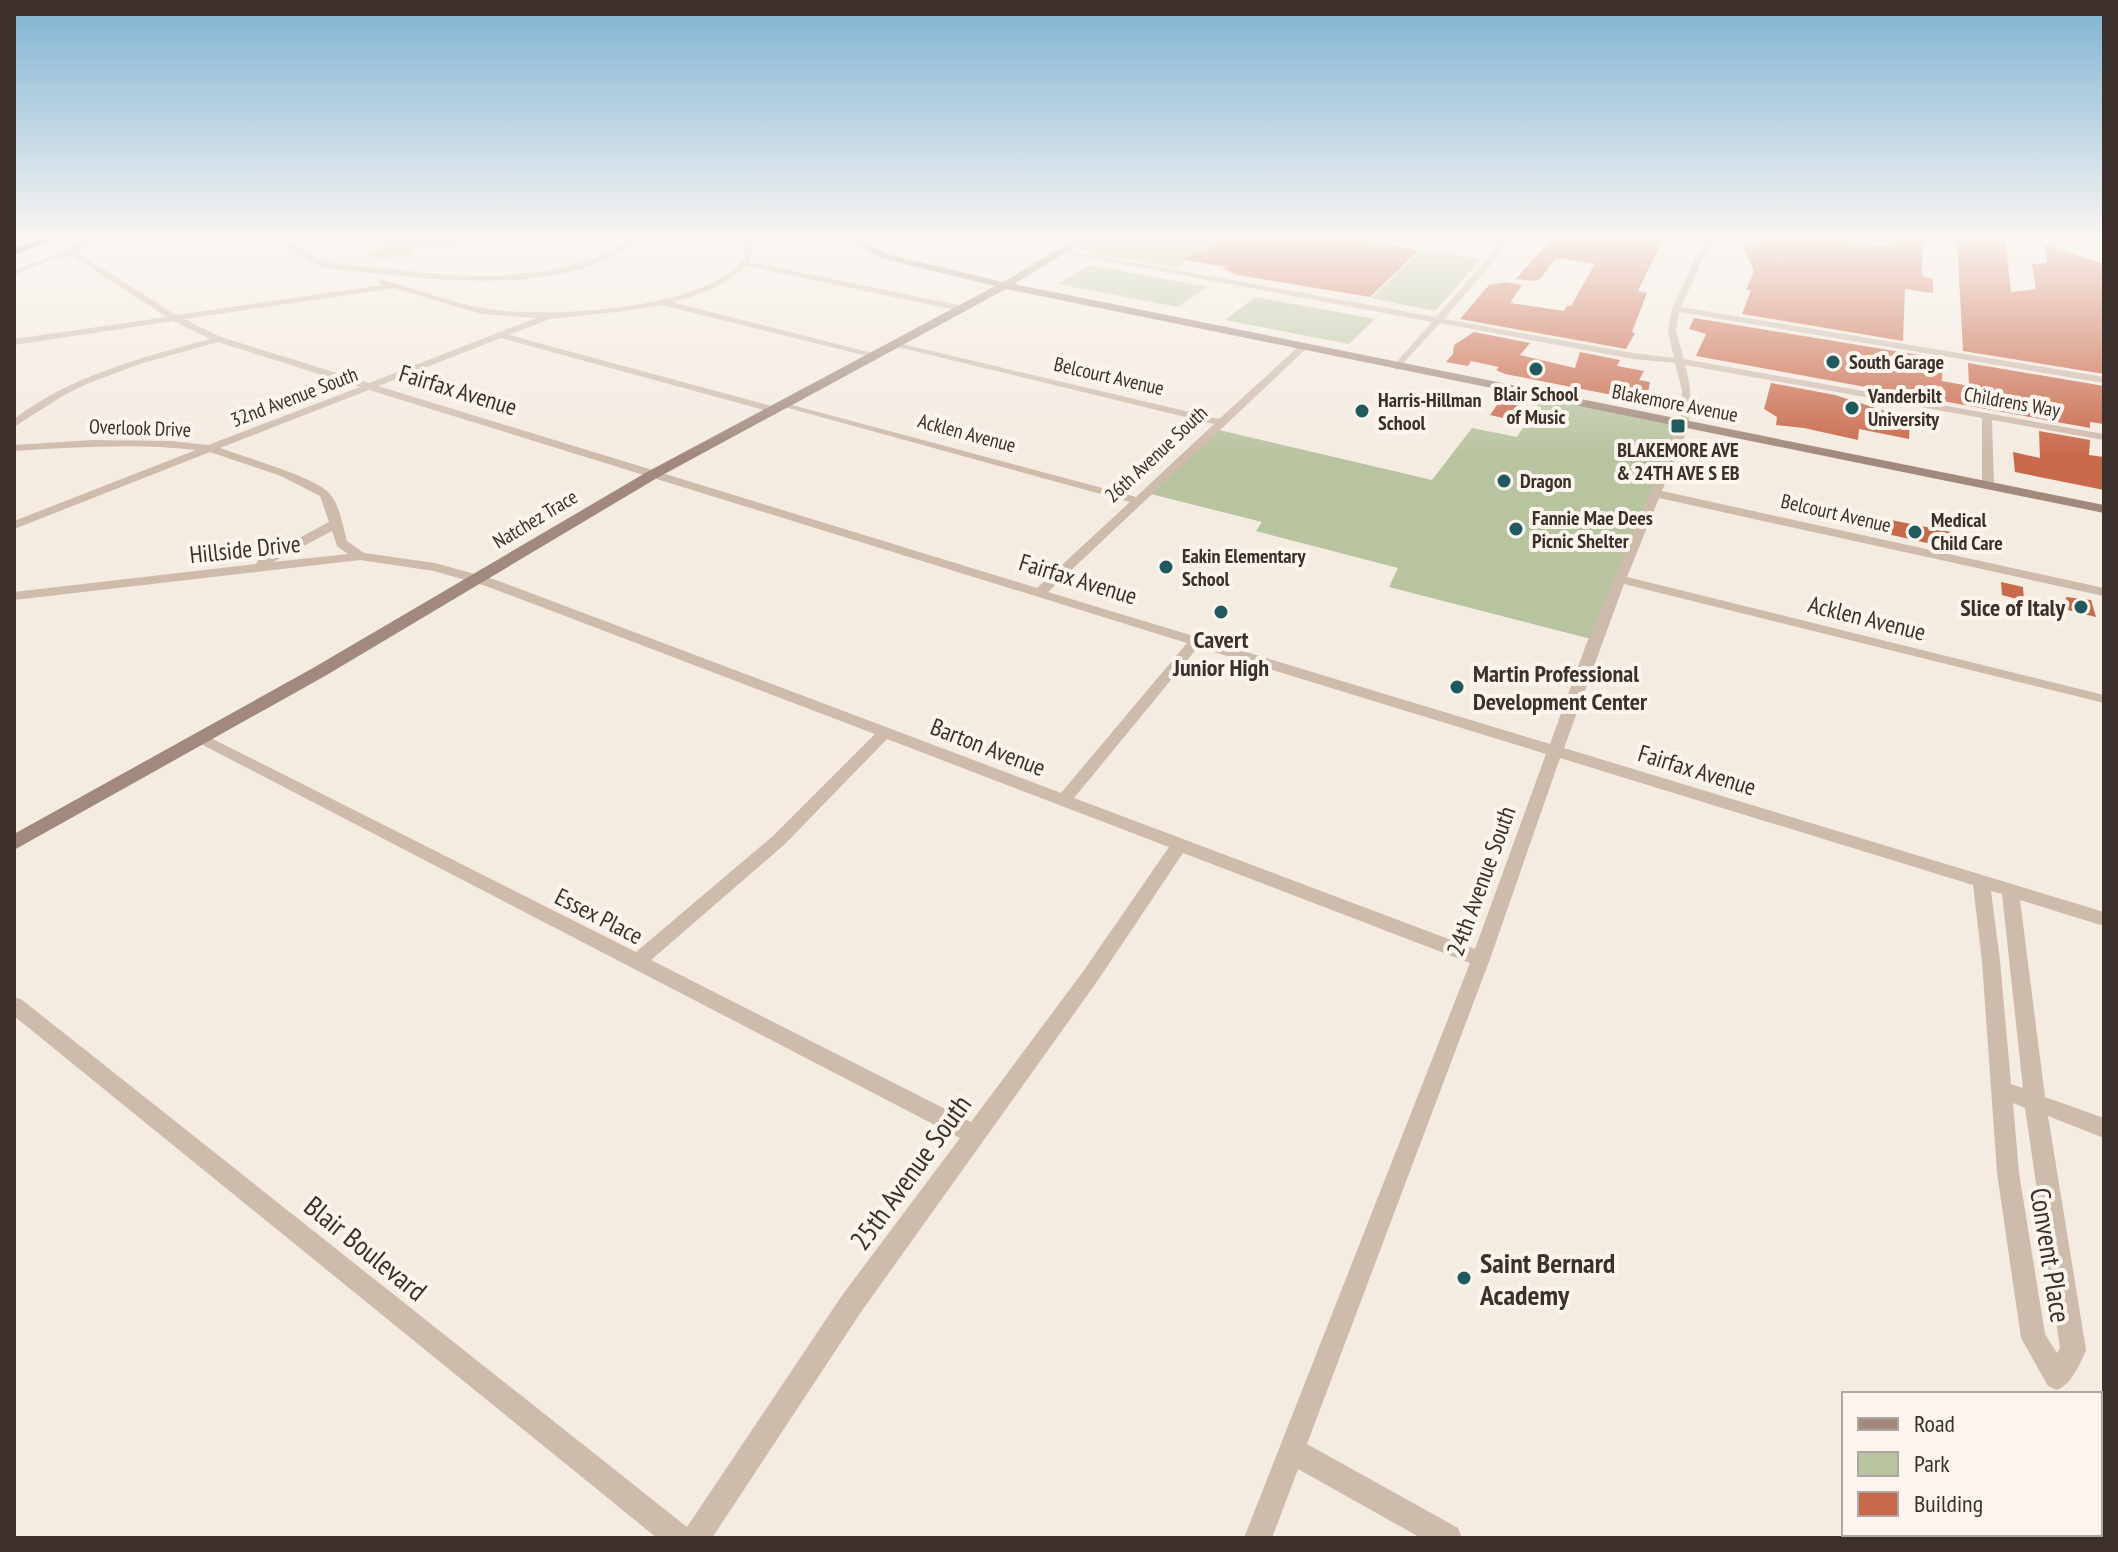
<svg xmlns="http://www.w3.org/2000/svg" width="2118" height="1552" font-family="'PT Sans Narrow',sans-serif">
	<style>
		.green { fill: #b8c4a0 }
		.building { fill: #c8694b }
		.lines { fill: none; stroke-linecap: round; stroke-linejoin: round }
		.minor { fill: #cdbbac; fill-rule: evenodd }
		.secondary { fill: #a18a7d; fill-rule: evenodd }
		.motorway { fill: #5c4a42; fill-rule: evenodd }
		.poi-dot { fill: #1f5a5e; stroke: #fbf5ee; stroke-width: 3 }
		.labels { text-anchor: middle; dominant-baseline: central; stroke-width: 8; stroke-linejoin: round; paint-order: stroke }
		.far-poi-label { font-size: 20px; font-weight: bold; fill: #3b302b; stroke: #fbf5ee; text-anchor: start }
		.far-street-label { font-size: 20px; fill: #3b302b; stroke: #fbf5ee }
		.street-label { font-size: 24px; fill: #3b302b; stroke: #fbf5ee }
		.poi-label { font-size: 24px; font-weight: bold; fill: #3b302b; stroke: #fbf5ee; text-anchor: end }
		.near-street-label { font-size: 28px; fill: #3b302b; stroke: #fbf5ee }
		.near-poi-label { font-size: 28px; font-weight: bold; fill: #3b302b; stroke: #fbf5ee; text-anchor: start }
	</style>
	<rect width="100%" height="100%" fill="#f4ebe1"/>
	<g class="green">
		<polygon points="426,239 445,243 450,239 466,239 456,245 413,249 408,255 384,258 365,255 378,252 379,248 386,245 368,241 331,244 329,240"/>
		<path d="M1093,239h131c-16,11 -32,14 -48,29l-99,-18z"/>
		<polygon points="1422,250 1481,259 1435,311 1371,298"/>
		<polygon points="1090,265 1207,287 1178,307 1058,284"/>
		<polygon points="1255,297 1375,319 1349,344 1225,320"/>
		<polygon points="1543,396 1683,425 1595,640 1389,587 1398,568 1256,531 1262,522 1147,493 1215,429 1432,480 1472,428 1517,437"/>
	</g>
	<g class="building">
		<polygon points="1224,239 1349,239 1419,250 1370,297 1237,275 1223,269 1226,267 1184,260"/>
		<polygon points="1551,239 1663,239 1638,291 1647,293 1632,332 1635,333 1626,349 1460,319 1489,285 1506,282 1522,285 1510,303 1564,311 1567,306 1571,306 1595,264 1556,258 1541,278 1534,281 1516,279"/>
		<polygon points="1756,239 1829,239 1888,247 1889,243 1895,244 1896,239 1923,239 1922,276 1933,279 1933,293 1905,289 1903,341 1742,314 1751,290 1746,290 1754,271 1744,248 1755,244"/>
		<polygon points="1957,239 2005,239 2011,292 2036,289 2032,264 2047,263 2045,244 2104,264 2104,374 1963,351"/>
		<polygon points="1694,318 1943,359 1942,381 1969,386 1968,363 2104,386 2104,424 2090,422 2090,428 1696,356 1706,334 1689,329"/>
		<polygon points="1474,332 1530,343 1520,355 1575,368 1580,352 1620,360 1617,366 1644,371 1639,380 1650,382 1648,392 1643,401 1505,374 1496,370 1499,367 1471,361 1468,366 1446,362 1453,354 1454,345"/>
		<polygon points="1771,383 1835,395 1910,419 1909,439 1859,429 1858,440 1804,428 1776,425 1777,417 1764,409"/>
		<polygon points="1502,398 1520,402 1508,419 1490,415"/>
		<polygon points="2039,431 2090,440 2089,455 2104,457 2104,490 2015,472 2013,452 2040,458"/>
		<polygon points="1866,515 1966,535 1967,552 1865,529"/>
		<polygon points="2001,582 2023,587 2024,601 2002,595"/>
		<polygon points="2066,597 2091,600 2096,617 2068,610"/>
	</g>
	<g class="lines">
		<g class="minor">
			<path d="M84,239h8l-14,14 98,62 207,-30 -5,-3 4,-2c33,8 66,22 100,28 60,11 218,3 259,-46 5,-6 5,-15 6,-23h8l-5,23 213,44 1,2 -4,3 -213,-45c-23,19 -47,30 -76,36l209,53 -5,3 -214,-53 -36,6 -75,8 -41,16 270,73v4l-4,1 -274,-75 -123,48 659,202 93,-86 -349,-96v-4l355,95 78,-73 -325,-79 5,-3 325,77 80,-73h6v4l-257,242 502,152 36,-99 95,-227 1,-28 -7,-27 -42,-4 -193,-36 -43,47 -5,-3 2,-2 38,-43 -369,-69 -3,-4 376,68 69,-78h8l-69,80 189,34 41,5 -6,-27 3,-19 33,-73h8l-31,68 423,70v6l-425,-71 -3,19 8,28 420,75v6l-112,-20 2,66 -6,3 -6,-3v-68l-297,-53c15,54 -3,77 -23,126l442,97v8l-445,-98 -32,79 477,118v8l-480,-119 -60,164 540,164v14l-84,-26 25,197 59,21v20l-56,-22 38,234c-6,14 -14,34 -29,40l-9,-4 -27,-48 -24,-165 -15,-212 -9,-76 -413,-127 -70,201 -183,485 151,84 4,10h-41l-123,-69 -26,69h-28l226,-575 -287,-110 -87,130 -235,329 -149,226h-55l-643,-522v-19l7,2 666,528 156,-233 117,-156 -763,-396 -3,-3 3,-3h10l429,216 137,-116 102,-102 -389,-148 -52,-15 -74,-11 -346,40v-8l242,-28 2,-4 71,-38 -9,-26 -39,-20 -71,-24 -196,77v-8l182,-71c-61,-7 -122,-3 -182,1v-6l78,-5 80,1 36,4 152,-58 -142,-45 -78,22 -51,19 -25,12 -50,32v-8c58,-44 127,-61 196,-80l-37,-18 -159,24v-6l153,-22 -95,-61 -24,5 -34,14v-5c24,-10 51,-14 70,-31zM394,288l88,26 54,4 -167,65 -148,-46 -37,-18zM369,390l818,253 -126,150 -565,-213 -61,-17 -71,-10 -17,-12c-4,-14 -7,-35 -17,-47 -12,-16 -88,-38 -110,-46zM332,531l5,15 11,8 -75,8zM1198,647l348,107 -71,195 -401,-151zM887,739l282,108 -87,126 -111,149 -320,-162 134,-116zM1991,891l11,3 21,194 -12,-4 -11,-123zM2013,1103l12,5 35,240 -3,5 -12,-19 -26,-161z"/>
			<path d="M279,239c15,0 33,19 49,23 14,4 29,3 43,5 39,4 78,9 117,9 37,-1 73,-6 108,-18 16,-5 28,-19 45,-19 -21,16 -47,27 -72,33 -77,18 -161,4 -237,-3 -16,-1 -42,-19 -53,-30z"/>
			<polygon points="719,239 742,239 688,247 684,245"/>
		</g>
		<polygon class="secondary" points="850,239 862,239 886,254 1003,282 1076,239 1088,239 1014,284 2104,505 2104,513 1006,289 657,478 325,676 14,850 14,834 313,668 647,472 995,286 880,258"/>
		<polygon class="motorway" points="39,239 55,239 14,255 14,248"/>
	</g>
	<linearGradient id="sky" x2="0" y2="1"><stop stop-color="#7eb2d2"/><stop offset="0.52" stop-color="#faf6f2"/><stop offset="1" stop-color="#faf6f2" stop-opacity="0"/></linearGradient>
	<rect width="2118" height="456" fill="url(#sky)"/>
	<g class="poi-dot">
		<circle cx="1833" cy="362" r="8"/>
		<circle cx="1536" cy="369" r="8"/>
		<circle cx="1852" cy="408" r="8"/>
		<circle cx="1362" cy="411" r="8"/>
		<rect x="1670" y="418" width="16" height="16" rx="4"/>
		<circle cx="1504" cy="481" r="8"/>
		<circle cx="1516" cy="529" r="8"/>
		<circle cx="1915" cy="532" r="8"/>
		<circle cx="1166" cy="567" r="8"/>
		<circle cx="2081" cy="607" r="8"/>
		<circle cx="1221" cy="612" r="8"/>
		<circle cx="1457" cy="687" r="8"/>
		<circle cx="1464" cy="1278" r="8"/>
	</g>
	<g class="labels">
		<g class="far-poi-label">
			<text x="1849" y="362">South Garage</text>
			<text x="1536" y="394" text-anchor="middle">Blair School<tspan x="1536" dy="23">of Music</tspan></text>
			<text x="1868" y="396">Vanderbilt<tspan x="1868" dy="23">University</tspan></text>
			<text x="1378" y="400">Harris-Hillman<tspan x="1378" dy="23">School</tspan></text>
			<text x="1678" y="450" text-anchor="middle">BLAKEMORE AVE<tspan x="1678" dy="23">&amp; 24TH AVE S EB</tspan></text>
			<text x="1520" y="481">Dragon</text>
			<text x="1532" y="518">Fannie Mae Dees<tspan x="1532" dy="23">Picnic Shelter</tspan></text>
			<text x="1931" y="520">Medical<tspan x="1931" dy="23">Child Care</tspan></text>
			<text x="1182" y="556">Eakin Elementary<tspan x="1182" dy="23">School</tspan></text>
		</g>
		<g class="far-street-label">
			<text transform="translate(1109 376) rotate(13)">Belcourt Avenue</text>
			<text transform="translate(294 397) rotate(-21)">32nd Avenue South</text>
			<text transform="translate(2012 402) rotate(10)">Childrens Way</text>
			<text transform="translate(1675 403) rotate(11)">Blakemore Avenue</text>
			<text transform="translate(140 428) rotate(2)">Overlook Drive</text>
			<text transform="translate(967 433) rotate(15)">Acklen Avenue</text>
			<text transform="translate(1156 454) rotate(-43)">26th Avenue South</text>
			<text transform="translate(1836 513) rotate(13)">Belcourt Avenue</text>
			<text transform="translate(535 519) rotate(-31)">Natchez Trace</text>
		</g>
		<g class="street-label">
			<text transform="translate(458 390) rotate(17)">Fairfax Avenue</text>
			<text transform="translate(245 549) rotate(-6)">Hillside Drive</text>
			<text transform="translate(1078 579) rotate(17)">Fairfax Avenue</text>
			<text transform="translate(1867 618) rotate(14)">Acklen Avenue</text>
			<text transform="translate(988 747) rotate(21)">Barton Avenue</text>
			<text transform="translate(1697 770) rotate(17)">Fairfax Avenue</text>
			<text transform="translate(1481 881) rotate(-70)">24th Avenue South</text>
			<text transform="translate(599 916) rotate(27)">Essex Place</text>
		</g>
		<g class="poi-label">
			<text x="2065" y="607">Slice of Italy</text>
			<text x="1221" y="639" text-anchor="middle">Cavert<tspan x="1221" dy="28">Junior High</tspan></text>
			<text x="1473" y="673" text-anchor="start">Martin Professional<tspan x="1473" dy="28">Development Center</tspan></text>
		</g>
		<g class="near-street-label">
			<text transform="translate(910 1172) rotate(-54)">25th Avenue South</text>
			<text transform="translate(366 1248) rotate(39)">Blair Boulevard</text>
			<text transform="translate(2051 1255) rotate(81)">Convent Place</text>
		</g>
		<g class="near-poi-label">
			<text x="1480" y="1262">Saint Bernard<tspan x="1480" dy="32">Academy</tspan></text>
		</g>
	</g>
	<rect width="2118" height="1552" fill="none" stroke="#3b302b" stroke-width="32"/>
	<rect x="1842" y="1392" width="260" height="144" fill="#fbf5ee" stroke="#aea6a0" stroke-width="2"/>
	<rect x="1858" y="1418" width="40" height="12" fill="#a18a7d" stroke="#aea6a0" stroke-width="2"/>
	<text x="1914" y="1432" font-size="24" fill="#3b302b">Road</text>
	<rect x="1858" y="1452" width="40" height="24" fill="#b8c4a0" stroke="#aea6a0" stroke-width="2"/>
	<text x="1914" y="1472" font-size="24" fill="#3b302b">Park</text>
	<rect x="1858" y="1492" width="40" height="24" fill="#c8694b" stroke="#aea6a0" stroke-width="2"/>
	<text x="1914" y="1512" font-size="24" fill="#3b302b">Building</text>
</svg>
